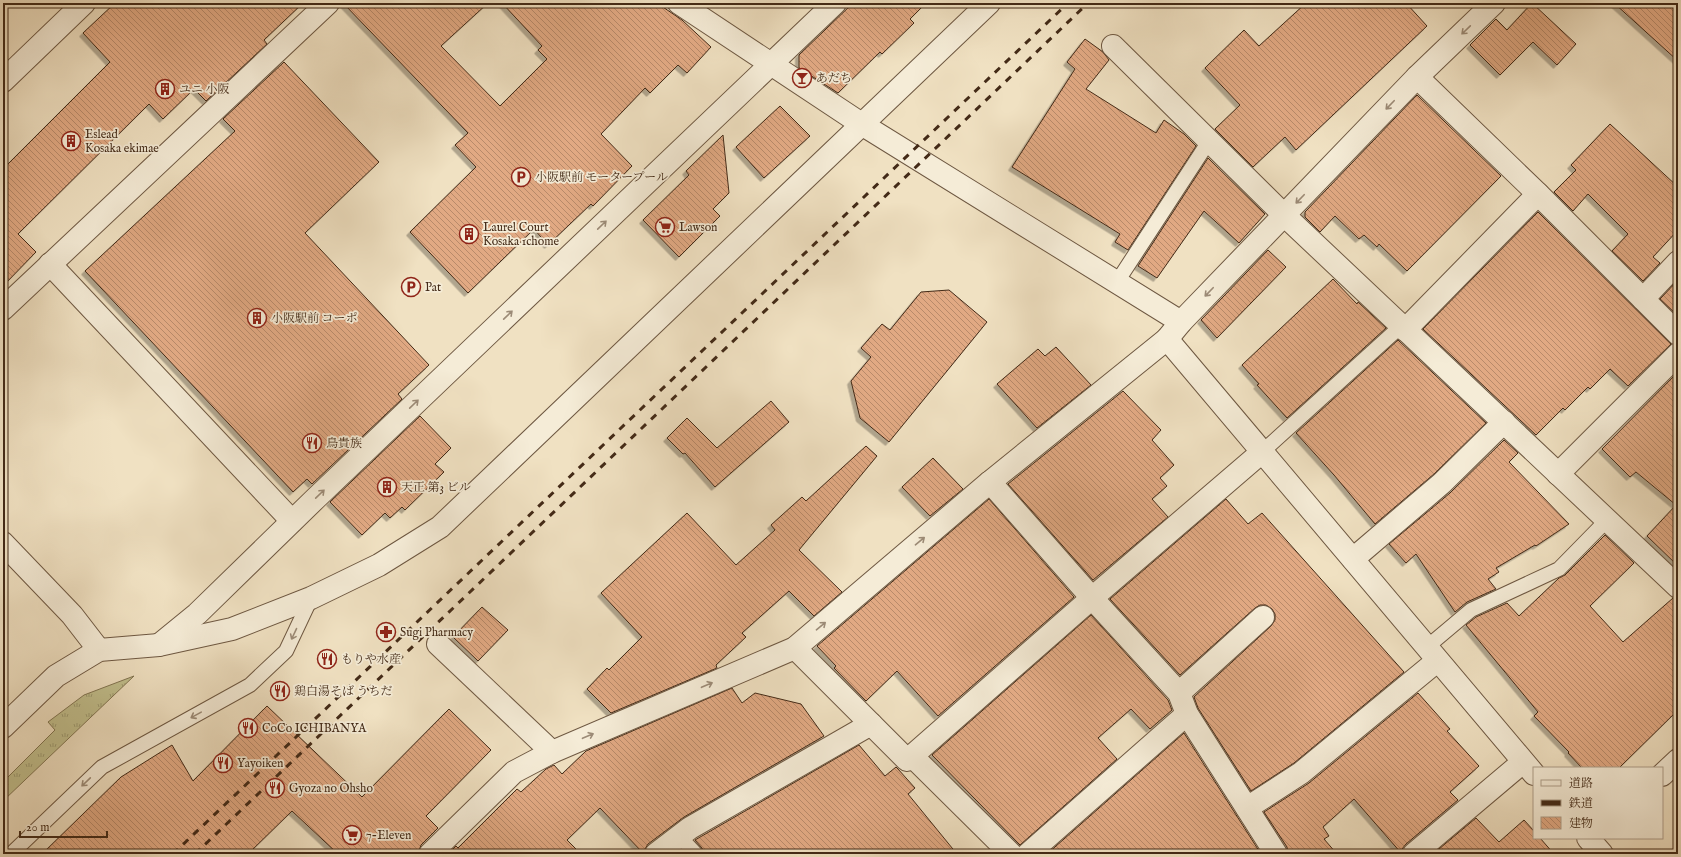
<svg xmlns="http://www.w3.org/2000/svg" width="1681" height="857" font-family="'IM FELL English','Noto Serif JP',serif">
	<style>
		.grass { fill: url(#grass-tufts); stroke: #827552 }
		.building { fill: url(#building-back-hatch); stroke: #432a17; filter: url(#shadow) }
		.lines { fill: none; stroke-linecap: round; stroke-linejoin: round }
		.service-casing { stroke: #6e5842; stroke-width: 16 }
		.minor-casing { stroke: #6e5842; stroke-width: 24 }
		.tertiary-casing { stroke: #6e5842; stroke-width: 24 }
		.service { stroke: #f5ecd7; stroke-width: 14 }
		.minor { stroke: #f5ecd7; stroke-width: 22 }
		.tertiary { stroke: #f5ecd7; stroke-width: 22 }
		.rail { stroke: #432a17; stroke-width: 3; stroke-dasharray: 7 7; stroke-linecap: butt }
		.oneway { stroke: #9c8b77 }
		.labels { text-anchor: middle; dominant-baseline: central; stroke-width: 3.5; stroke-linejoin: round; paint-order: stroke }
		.poi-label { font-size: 12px; fill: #432a17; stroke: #f5ecd7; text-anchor: start }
	</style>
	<defs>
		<pattern id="grass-tufts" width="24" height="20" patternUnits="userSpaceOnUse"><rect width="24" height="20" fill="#c2c08e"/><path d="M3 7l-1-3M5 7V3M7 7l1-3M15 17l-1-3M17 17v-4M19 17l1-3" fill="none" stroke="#9f9c73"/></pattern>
		<pattern id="building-back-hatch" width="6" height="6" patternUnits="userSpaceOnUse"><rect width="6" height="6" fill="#e1a983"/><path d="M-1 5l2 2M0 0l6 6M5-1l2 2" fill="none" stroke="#b88a6a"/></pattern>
		<filter id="shadow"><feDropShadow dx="-3.5" dy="3.5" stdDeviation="0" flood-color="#0004"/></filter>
	</defs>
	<rect width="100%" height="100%" fill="#f0e1c2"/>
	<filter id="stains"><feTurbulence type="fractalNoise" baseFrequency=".005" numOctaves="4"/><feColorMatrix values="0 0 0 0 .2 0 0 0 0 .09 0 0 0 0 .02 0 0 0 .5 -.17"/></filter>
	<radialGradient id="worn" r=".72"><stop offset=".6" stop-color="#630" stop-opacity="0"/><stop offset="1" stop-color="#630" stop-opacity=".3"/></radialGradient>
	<polygon class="grass" points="134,676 3,801 3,782 55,730 48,722 84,695"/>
	<g class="building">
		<polygon points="115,3 303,3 264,40 267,44 206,101 194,89 163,119 149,104 18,234 36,252 3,286 3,169 110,62 83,33"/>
		<polygon points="343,3 488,3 441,46 500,106 547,59 538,50 542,46 502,3 657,3 682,20 711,47 687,73 678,65 650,93 645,88 601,134 632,166 593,206 591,204 548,245 534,229 468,293 410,232 476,167 455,145 468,133"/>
		<polygon points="853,3 926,3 910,19 914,23 882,54 880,52 838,93 799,68 799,55"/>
		<polygon points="1306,3 1406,3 1427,26 1296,150 1285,137 1253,167 1215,129 1240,105 1205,68 1244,30 1259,46"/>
		<polygon points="1532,3 1576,44 1557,65 1533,42 1500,75 1470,45 1496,19 1507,30"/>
		<polygon points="1614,3 1678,3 1678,61"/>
		<polygon points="1085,39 1103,52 1109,60 1086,89 1156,133 1164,120 1184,134 1196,146 1128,250 1115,242 1120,234 1012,167 1075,69 1067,62"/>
		<polygon points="284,62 379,162 305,233 429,365 398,394 402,399 312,484 307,479 293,492 85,271 235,131 223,119"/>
		<polygon points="1417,95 1501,176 1407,271 1379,244 1377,247 1364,235 1359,239 1335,216 1320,232 1305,217 1305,212"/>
		<polygon points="780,106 810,136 764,178 736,147"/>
		<polygon points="1610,124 1678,187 1678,230 1653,257 1660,263 1643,281 1612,251 1628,234 1588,194 1573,211 1554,192 1576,170 1571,165"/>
		<polygon points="723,135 729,193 713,209 720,216 679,257 643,220 689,175 686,171"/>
		<polygon points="1208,158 1265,214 1239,243 1204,211 1157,278 1138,266"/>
		<polygon points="1538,212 1671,344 1628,386 1610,369 1590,389 1588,387 1565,410 1563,408 1536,435 1423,329"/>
		<polygon points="1268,250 1286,267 1217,338 1201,320"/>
		<polygon points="1333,279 1357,304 1358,302 1386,328 1287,418 1257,385 1259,384 1242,365"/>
		<polygon points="1677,281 1678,282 1678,316 1660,299"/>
		<polygon points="949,290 987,322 889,442 860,418 851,381 871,357 861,348 882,324 890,330 921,292"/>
		<polygon points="1398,340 1486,423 1434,474 1375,524 1334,475 1296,433"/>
		<polygon points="1056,347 1091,385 1037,428 997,384 1038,349 1045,356"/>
		<polygon points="1678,372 1678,566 1647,536 1676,505 1636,472 1630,477 1602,449"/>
		<polygon points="1123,391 1161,430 1152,440 1174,465 1160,478 1167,486 1152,499 1168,517 1093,580 1008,484"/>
		<polygon points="771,401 789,422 715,487 685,453 683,454 667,438 687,418 717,448"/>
		<polygon points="420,416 451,448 435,464 444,472 405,510 402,507 390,518 385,513 362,535 330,502"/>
		<polygon points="1504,440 1518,453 1509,462 1569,524 1536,546 1535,545 1496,568 1499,572 1488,579 1496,589 1467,602 1455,612 1416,554 1406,563 1389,544 1450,493"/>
		<polygon points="866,446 877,456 799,550 842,592 814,616 789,591 742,633 746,637 716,665 717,668 611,713 587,689 607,668 609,670 642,637 601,593 687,513 736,565 775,530 771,525 802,497 806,501"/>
		<polygon points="933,458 963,489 930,516 902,487"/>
		<polygon points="989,499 1074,597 938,716 897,671 866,701 834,668 836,666 817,646"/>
		<polygon points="1226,499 1248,524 1262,513 1404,672 1294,763 1251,791 1198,708 1194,697 1271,626 1275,620 1275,614 1272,609 1266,605 1260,605 1255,608 1180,675 1110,599"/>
		<polygon points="1605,535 1634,563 1590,606 1623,642 1673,598 1678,599 1678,710 1619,768 1582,768 1568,753 1569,752 1534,716 1538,712 1466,625 1476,617 1507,603 1519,616 1559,578 1565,575"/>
		<polygon points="482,607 508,630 478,661 453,637"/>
		<polygon points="1091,615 1168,700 1172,710 1150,729 1131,709 1098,738 1117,759 1020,845 932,755"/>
		<polygon points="732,688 742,703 755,693 801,704 824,736 684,817 648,844 645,849 644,854 600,808 567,840 581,854 448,854 456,846 458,848 517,789 521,792 546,769 554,765 562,774 586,751"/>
		<polygon points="1418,693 1450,729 1447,731 1479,766 1450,792 1458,800 1406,844 1402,849 1402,854 1354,799 1323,827 1329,836 1324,839 1337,854 1288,854 1287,847 1264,812 1309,783"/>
		<polygon points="267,706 362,797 449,709 491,750 426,816 438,828 421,845 418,854 338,854 292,811 248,854 42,854 121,777 172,745 193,781"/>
		<polygon points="1184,733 1261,854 1047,854"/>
		<polygon points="859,745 885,776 896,767 898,769 915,788 908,794 957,854 704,854 702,848 695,840"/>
		<polygon points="1476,818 1499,842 1524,820 1534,831 1534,838 1540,838 1554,854 1433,854"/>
	</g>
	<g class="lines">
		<g class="service-casing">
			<g id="service">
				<polyline points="1117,282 1209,141"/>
				<polyline points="1262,452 1401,326"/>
				<polyline points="1427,647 1471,610 1559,569 1607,520"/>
				<polyline points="679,836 696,854"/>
				<polyline points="11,854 102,767 250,685 286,651 311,598"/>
			</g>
		</g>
		<g class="minor-casing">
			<g id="minor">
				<polyline points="679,3 863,125 1181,322"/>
				<polyline points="1113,46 1284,215 1678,587"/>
				<polyline points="1417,77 1538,194 1678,334"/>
				<polyline points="3,81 84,3"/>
				<polyline points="50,264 292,521"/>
				<polyline points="1643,299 1678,262"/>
				<polyline points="3,309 328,3"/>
				<polyline points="1405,330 1538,194"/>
				<polyline points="1558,474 1678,354"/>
				<polyline points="990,482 1092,598 1179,693 1187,714 1276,854"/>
				<polyline points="1353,559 1442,483 1504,422"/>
				<polyline points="438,644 552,752"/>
				<polyline points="159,645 197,614 315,499 835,3"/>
				<polyline points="795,648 907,760 912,756 1011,854"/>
				<polyline points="1179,693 1263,617"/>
				<polyline points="912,756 1092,598 1262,452"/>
				<polyline points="1662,775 1678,760"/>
				<polyline points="1247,808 1301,773 1437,661"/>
				<polyline points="430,854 514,772 552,752 795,648 990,482 1167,339 1181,322 1417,77 1494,3"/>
				<polyline points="656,854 690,828 871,724"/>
				<polyline points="1028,854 1187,714"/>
				<polyline points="1414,854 1523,762"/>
			</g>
		</g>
		<g class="tertiary-casing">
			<g id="tertiary">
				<polyline points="1167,339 1534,774"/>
				<polyline points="3,543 72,615 99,650"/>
				<polyline points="3,727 56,676 99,650 159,645 232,629 311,598 379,565 440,527 989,3"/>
				<polyline points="1588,838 1602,854"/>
			</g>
		</g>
		<use href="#service" class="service"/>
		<use href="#minor" class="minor"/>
		<use href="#tertiary" class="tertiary"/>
		<g class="rail">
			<polyline points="173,854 1068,3"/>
			<polyline points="195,854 1088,3"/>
		</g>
	</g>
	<defs><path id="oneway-shaft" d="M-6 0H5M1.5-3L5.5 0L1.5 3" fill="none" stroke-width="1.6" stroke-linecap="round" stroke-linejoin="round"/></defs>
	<g class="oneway">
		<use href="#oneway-shaft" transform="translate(1466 30) rotate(136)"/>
		<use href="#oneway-shaft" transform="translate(1390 105) rotate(134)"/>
		<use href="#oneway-shaft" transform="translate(1300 199) rotate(134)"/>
		<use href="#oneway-shaft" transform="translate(602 225) rotate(-44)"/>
		<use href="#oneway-shaft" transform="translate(1209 292) rotate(134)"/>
		<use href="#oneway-shaft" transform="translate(508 315) rotate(-44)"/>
		<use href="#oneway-shaft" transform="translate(414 404) rotate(-44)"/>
		<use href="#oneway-shaft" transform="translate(320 494) rotate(-44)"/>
		<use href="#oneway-shaft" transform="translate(920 541) rotate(-40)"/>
		<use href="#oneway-shaft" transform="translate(821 626) rotate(-40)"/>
		<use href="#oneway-shaft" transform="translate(294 634) rotate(115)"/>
		<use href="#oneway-shaft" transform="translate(707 685) rotate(-23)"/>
		<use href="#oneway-shaft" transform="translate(196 715) rotate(151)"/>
		<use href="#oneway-shaft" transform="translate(588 736) rotate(-23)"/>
		<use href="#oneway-shaft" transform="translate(86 782) rotate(136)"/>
	</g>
	<defs>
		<g id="bar-ring" transform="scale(1)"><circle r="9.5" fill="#f5ecd7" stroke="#8f2418" stroke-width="1.5"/><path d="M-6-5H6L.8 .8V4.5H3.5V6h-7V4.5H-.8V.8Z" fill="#8f2418"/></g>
		<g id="building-ring" transform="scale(1)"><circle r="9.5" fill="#f5ecd7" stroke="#8f2418" stroke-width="1.5"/><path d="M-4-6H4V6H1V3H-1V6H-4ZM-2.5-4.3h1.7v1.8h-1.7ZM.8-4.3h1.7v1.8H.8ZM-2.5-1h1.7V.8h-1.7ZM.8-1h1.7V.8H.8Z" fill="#8f2418"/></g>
		<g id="parking-ring" transform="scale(1)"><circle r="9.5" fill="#f5ecd7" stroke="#8f2418" stroke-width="1.5"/><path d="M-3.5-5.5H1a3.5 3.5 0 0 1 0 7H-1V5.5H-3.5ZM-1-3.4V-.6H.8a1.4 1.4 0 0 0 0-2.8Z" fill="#8f2418"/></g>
		<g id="supermarket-ring" transform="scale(1)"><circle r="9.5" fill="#f5ecd7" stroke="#8f2418" stroke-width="1.5"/><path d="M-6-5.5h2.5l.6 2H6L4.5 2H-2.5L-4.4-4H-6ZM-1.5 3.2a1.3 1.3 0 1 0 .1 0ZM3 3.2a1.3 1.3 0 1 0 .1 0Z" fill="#8f2418"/></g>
		<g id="restaurant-ring" transform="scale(1)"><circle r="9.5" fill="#f5ecd7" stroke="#8f2418" stroke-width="1.5"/><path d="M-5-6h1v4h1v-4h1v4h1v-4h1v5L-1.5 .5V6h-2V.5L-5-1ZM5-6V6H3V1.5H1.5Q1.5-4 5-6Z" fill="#8f2418"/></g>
		<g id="pharmacy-ring" transform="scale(1)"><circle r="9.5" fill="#f5ecd7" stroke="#8f2418" stroke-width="1.5"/><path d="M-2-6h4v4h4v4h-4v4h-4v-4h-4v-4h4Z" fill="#8f2418"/></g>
	</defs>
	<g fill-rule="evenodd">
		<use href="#bar-ring" x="802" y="78"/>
		<use href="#building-ring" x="165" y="89"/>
		<use href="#building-ring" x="71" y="141"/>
		<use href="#parking-ring" x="521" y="177"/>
		<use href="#supermarket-ring" x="665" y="227"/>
		<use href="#building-ring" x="469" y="234"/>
		<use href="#parking-ring" x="411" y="287"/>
		<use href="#building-ring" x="257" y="318"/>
		<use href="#restaurant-ring" x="312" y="443"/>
		<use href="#building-ring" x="387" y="487"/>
		<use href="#pharmacy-ring" x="386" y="632"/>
		<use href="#restaurant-ring" x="327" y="659"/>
		<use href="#restaurant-ring" x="280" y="691"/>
		<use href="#restaurant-ring" x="248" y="728"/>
		<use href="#restaurant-ring" x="223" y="763"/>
		<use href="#restaurant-ring" x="275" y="788"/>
		<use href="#supermarket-ring" x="352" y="835"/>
	</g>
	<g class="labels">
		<g class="poi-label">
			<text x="816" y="78">あだち</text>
			<text x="179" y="89">ユニ 小阪</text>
			<text x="85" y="134">Eslead<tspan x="85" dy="14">Kosaka ekimae</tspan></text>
			<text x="535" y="177">小阪駅前 モータープール</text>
			<text x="483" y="227">Laurel Court<tspan x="483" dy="14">Kosaka 1chome</tspan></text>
			<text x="679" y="227">Lawson</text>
			<text x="425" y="287">Pat</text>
			<text x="271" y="318">小阪駅前 コーポ</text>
			<text x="326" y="443">鳥貴族</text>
			<text x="401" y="487">天正 第3 ビル</text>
			<text x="400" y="632">Sugi Pharmacy</text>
			<text x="341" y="659">もりや水産</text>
			<text x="294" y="691">鶏白湯そば うちだ</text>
			<text x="262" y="728">CoCo ICHIBANYA</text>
			<text x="237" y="763">Yayoiken</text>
			<text x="289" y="788">Gyoza no Ohsho</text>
			<text x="366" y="835">7-Eleven</text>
		</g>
	</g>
	<rect width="1681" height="857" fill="none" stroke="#f0e1c2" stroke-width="16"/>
	<rect x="4" y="4" width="1673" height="849" fill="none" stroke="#432a17" stroke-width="2"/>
	<rect x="8" y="8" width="1665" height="841" fill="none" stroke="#432a17"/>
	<rect x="1533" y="767" width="130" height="72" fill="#f5ecd7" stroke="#ae9e8a"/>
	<rect x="1541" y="780" width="20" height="6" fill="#f5ecd7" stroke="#ae9e8a"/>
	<text x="1569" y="787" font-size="12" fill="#432a17">道路</text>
	<rect x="1541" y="800" width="20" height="6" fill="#432a17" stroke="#ae9e8a"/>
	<text x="1569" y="807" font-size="12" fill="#432a17">鉄道</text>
	<rect x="1541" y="817" width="20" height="12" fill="url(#building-back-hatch)" stroke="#ae9e8a"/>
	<text x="1569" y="827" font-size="12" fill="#432a17">建物</text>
	<path d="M20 831v6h87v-6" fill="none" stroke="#432a17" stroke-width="2"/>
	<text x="26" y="831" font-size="12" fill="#432a17" stroke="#f5ecd7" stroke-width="3" paint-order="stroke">20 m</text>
	<rect width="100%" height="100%" filter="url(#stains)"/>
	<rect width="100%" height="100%" fill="url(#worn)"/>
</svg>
